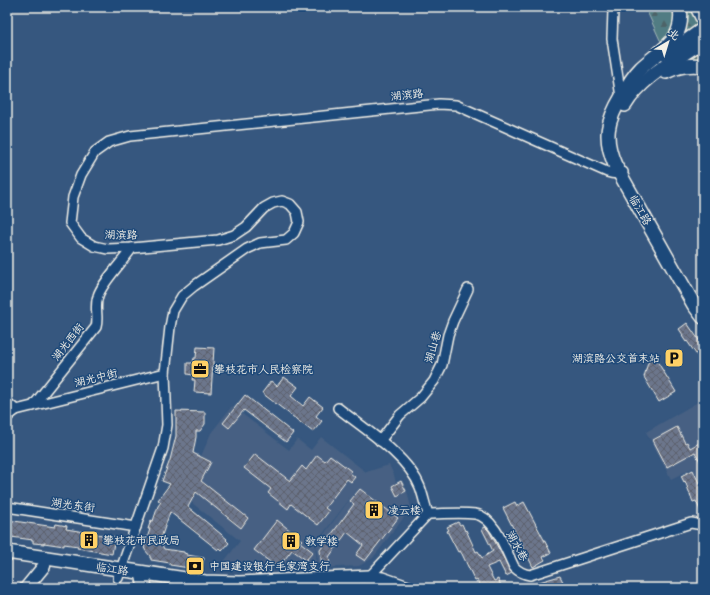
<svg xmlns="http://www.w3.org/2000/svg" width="710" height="595" font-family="'Balsamiq Sans','LXGW WenKai TC',sans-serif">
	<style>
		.built { fill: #466083 }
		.forest { fill: url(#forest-firs); stroke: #a2b6b6 }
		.building { fill: url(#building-cross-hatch); stroke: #f4f1e8 }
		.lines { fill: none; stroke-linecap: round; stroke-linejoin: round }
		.minor-casing { stroke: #f4f1e8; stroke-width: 12 }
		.tertiary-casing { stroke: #f4f1e8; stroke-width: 15 }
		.secondary-casing { stroke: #f4f1e8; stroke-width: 16 }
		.primary-casing { stroke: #f4f1e8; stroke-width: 18 }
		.minor { stroke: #1f4a7a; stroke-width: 9 }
		.tertiary { stroke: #1f4a7a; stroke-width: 12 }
		.secondary { stroke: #1f4a7a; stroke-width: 13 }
		.primary { stroke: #1f4a7a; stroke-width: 15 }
		.labels { text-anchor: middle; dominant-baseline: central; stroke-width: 3; stroke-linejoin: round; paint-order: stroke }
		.street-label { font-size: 11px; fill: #f4f1e8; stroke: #1f4a7a }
		.poi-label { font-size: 11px; fill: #f4f1e8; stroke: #1f4a7a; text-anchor: start }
	</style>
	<defs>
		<pattern id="forest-firs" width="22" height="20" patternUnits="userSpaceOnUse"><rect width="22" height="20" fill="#517b83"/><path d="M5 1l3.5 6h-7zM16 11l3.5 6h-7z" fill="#4d6468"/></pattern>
		<pattern id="building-cross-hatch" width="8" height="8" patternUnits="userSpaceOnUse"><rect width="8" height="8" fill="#6c768c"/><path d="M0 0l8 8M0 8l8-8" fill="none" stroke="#5c616c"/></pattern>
	</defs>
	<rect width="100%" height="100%" fill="#36577f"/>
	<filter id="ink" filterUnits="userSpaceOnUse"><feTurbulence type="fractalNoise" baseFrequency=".025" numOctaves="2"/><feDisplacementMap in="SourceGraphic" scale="8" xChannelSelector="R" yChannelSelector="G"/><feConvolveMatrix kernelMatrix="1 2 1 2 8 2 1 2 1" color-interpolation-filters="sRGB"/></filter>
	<g filter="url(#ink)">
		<g class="built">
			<polygon points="703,399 703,489 693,468 671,479 646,432"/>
			<polygon points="232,406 289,450 297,439 311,450 321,437 366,472 389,465 394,475 396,483 402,480 407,491 411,508 373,558 359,566 319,568 316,545 358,488 315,544 317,564 279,569 232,571 222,564 240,541 182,495 202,454 211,433"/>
		</g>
		<polygon class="forest" points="645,7 703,7 703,66 660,40"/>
		<g class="building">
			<polygon points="687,323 703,346 703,364 687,341 686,342 682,336 683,335 679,329"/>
			<polygon points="197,347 214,348 211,393 194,392 195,380 192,380 193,375 187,374 187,363 193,363 194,358 196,358"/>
			<polygon points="654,356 676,392 659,402 644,377 649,359"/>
			<polygon points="284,377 298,387 291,396 303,406 310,397 323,407 316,416 322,421 313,432 262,393 271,381 277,386"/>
			<polygon points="245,395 293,433 286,442 244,410 229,428 223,423"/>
			<polygon points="176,411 205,412 205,424 200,431 196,431 196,437 193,453 211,462 201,481 248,518 241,528 196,492 188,507 227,539 226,540 229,543 222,551 219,548 218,550 170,512 160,541 164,549 184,552 184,553 187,554 187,555 204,558 202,570 170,565 170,563 151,560 151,558 150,558 150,556 145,550 145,549 144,548 150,529 148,529 151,520 153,521 158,506 161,502 158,500 170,484 162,481 170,460 176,436"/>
			<polygon points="677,427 685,443 687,442 690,448 703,441 703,467 695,452 667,467 653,440"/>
			<polygon points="255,454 290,481 302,466 306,470 317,455 325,461 330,455 351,471 350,473 355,477 351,482 347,479 325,508 329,511 318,525 291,504 288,509 268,493 271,489 244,468"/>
			<polygon points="693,470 703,492 703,517 696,501 693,502 685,481 684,482 681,476"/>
			<polygon points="401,481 406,491 397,496 392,486"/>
			<polygon points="360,489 398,518 365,561 356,555 363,545 347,532 329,557 330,566 322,567 320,550 354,504 350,501"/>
			<polygon points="515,502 517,506 524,502 551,553 543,557 545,560 533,567 503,508"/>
			<polygon points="7,520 55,527 56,524 67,526 66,529 115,537 112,554 77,548 78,546 64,544 64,546 44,543 44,544 33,543 33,540 11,537 7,539"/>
			<polygon points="277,520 302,540 300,542 313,552 306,560 292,550 278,568 254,550"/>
			<polygon points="458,522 460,525 462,524 465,531 466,530 476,552 478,551 482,558 493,551 482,529 485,527 489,531 512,573 506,576 499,562 487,567 494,581 498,579 502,588 482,588 477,580 475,581 462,554 460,551 458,552 447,531 449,530 447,527"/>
			<polygon points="560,576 566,588 526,588 525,586"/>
		</g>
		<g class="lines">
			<g class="minor-casing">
				<g id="minor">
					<polyline points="617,7 613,10 612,39 621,97"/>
					<polyline points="7,402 16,410"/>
					<path d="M33,406l63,-79c3,-10 -2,-20 2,-31 3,-12 26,-36 34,-48"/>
					<path d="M338,408c25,20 70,48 82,79 3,8 5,18 8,27"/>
					<polyline points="7,417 16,410 165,373"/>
					<polyline points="380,441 400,415 421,397 434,381 442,365 448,335 453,321 468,289"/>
					<polyline points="7,507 136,527"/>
					<path d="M118,578l45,-130 4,-23 -2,-52 5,-46 3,-16 9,-15 12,-10 53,-37 13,-6 26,-3 8,-7 5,-11 -2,-10 -7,-8 -8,-3 -9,2 -9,5 -18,19 -12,8 -16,5 -86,8 -24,1 -14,-3 -13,-8 -11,-15 3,-26 8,-22 14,-23 14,-10 21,-6 309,-32 17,1 151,67c6,2 11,3 16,0"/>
					<path d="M369,585v-8l59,-63c15,0 32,-2 47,0 20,3 31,37 39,53 5,5 9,7 16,8l161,-52 12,2"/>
				</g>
			</g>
			<g class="tertiary-casing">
				<polyline id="tertiary" points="26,588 44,566 45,558"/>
			</g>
			<g class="secondary-casing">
				<g id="secondary">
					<path d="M680,7c5,35 -18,41 -39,61 -8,8 -14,18 -19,28 -15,25 -19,41 -7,69l79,140 9,12"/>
					<polyline points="667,55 703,29"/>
					<path d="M666,72c12,-6 24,-8 37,-6"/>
					<path d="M625,105c17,-29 51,-45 78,-64"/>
					<polyline points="7,552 205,582 239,583 369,577 382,579 408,588"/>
					<polyline points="142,573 145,588"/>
				</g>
			</g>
			<g class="primary-casing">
				<polyline id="primary" points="698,7 703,17"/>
			</g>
			<use href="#minor" class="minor"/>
			<use href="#tertiary" class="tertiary"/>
			<use href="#secondary" class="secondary"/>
			<use href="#primary" class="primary"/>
		</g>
	</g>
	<defs>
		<g id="parking-square" transform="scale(1)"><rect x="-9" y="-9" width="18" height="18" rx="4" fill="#ffd166" stroke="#1f4a7a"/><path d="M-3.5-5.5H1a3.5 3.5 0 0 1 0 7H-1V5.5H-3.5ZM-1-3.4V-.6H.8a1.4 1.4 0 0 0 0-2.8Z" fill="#111"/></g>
		<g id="office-square" transform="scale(1)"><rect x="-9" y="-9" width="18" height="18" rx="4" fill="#ffd166" stroke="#1f4a7a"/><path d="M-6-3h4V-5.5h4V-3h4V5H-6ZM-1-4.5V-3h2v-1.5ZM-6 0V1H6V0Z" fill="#111"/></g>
		<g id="building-square" transform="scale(1)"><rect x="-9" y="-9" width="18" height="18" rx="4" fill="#ffd166" stroke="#1f4a7a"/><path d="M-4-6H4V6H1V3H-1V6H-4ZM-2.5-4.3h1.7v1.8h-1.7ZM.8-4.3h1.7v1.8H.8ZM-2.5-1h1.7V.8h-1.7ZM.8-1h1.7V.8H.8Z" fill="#111"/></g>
		<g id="bank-square" transform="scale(1)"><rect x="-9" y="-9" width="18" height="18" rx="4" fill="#ffd166" stroke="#1f4a7a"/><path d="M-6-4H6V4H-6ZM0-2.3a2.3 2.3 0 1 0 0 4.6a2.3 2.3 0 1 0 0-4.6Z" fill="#111"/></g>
	</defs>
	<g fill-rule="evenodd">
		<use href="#parking-square" x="674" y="358"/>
		<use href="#office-square" x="200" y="369"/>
		<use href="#building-square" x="374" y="510"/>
		<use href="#building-square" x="89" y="540"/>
		<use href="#building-square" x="291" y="541"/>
		<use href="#bank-square" x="195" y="566"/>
	</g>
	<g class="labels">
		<g class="street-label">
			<text transform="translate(407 95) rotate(-6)">湖滨路</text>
			<text transform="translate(640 210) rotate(60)">临江路</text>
			<text transform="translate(121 235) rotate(1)">湖滨路</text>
			<text transform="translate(68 342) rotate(-52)">湖光西街</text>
			<text transform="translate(433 347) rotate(-74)">湖山巷</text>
			<text transform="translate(96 378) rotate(-14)">湖光中街</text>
			<text transform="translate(73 505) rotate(8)">湖光东街</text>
			<text transform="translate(517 546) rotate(61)">湖水巷</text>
			<text transform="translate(112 569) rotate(9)">临江路</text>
		</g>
		<g class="poi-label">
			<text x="660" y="358" text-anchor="end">湖滨路公交首末站</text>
			<text x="214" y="369">攀枝花市人民检察院</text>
			<text x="388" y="510">凌云楼</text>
			<text x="103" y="540">攀枝花市民政局</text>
			<text x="305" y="541">教学楼</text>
			<text x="209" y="566">中国建设银行毛家湾支行</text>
		</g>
	</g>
	<rect width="710" height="595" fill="none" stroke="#1f4a7a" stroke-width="24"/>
	<rect x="12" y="12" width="686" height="571" fill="none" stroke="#f4f1e8" stroke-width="1.5" filter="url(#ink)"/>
	<g transform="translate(668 42) rotate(38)" stroke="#1f4a7a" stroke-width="3" paint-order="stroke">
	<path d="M0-3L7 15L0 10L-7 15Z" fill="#f4f1e8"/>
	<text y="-6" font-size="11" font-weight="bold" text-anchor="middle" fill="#f4f1e8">北</text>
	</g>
</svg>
